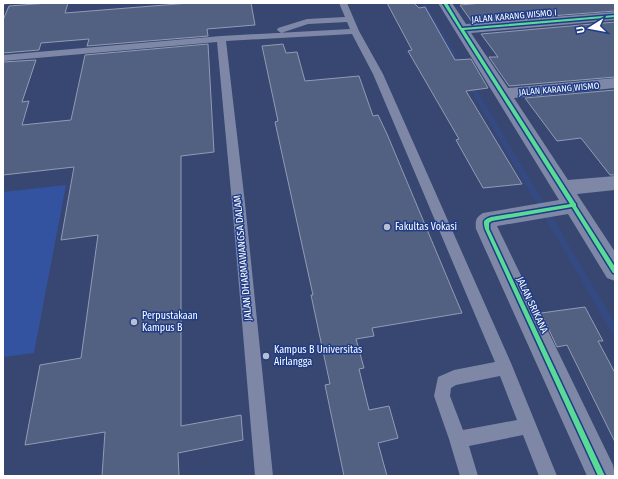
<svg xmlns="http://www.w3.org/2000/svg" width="618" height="479" font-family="'Fira Sans Condensed',sans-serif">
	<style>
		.green { fill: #33529f }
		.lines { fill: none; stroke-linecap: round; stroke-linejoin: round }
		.stream { fill: #354a82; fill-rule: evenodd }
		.building { fill: #526082; stroke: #929bb4 }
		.service { fill: #7e88a6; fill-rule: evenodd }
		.minor { fill: #7e88a6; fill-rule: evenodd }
		.cycleway-casing { stroke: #1f3c89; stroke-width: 3 }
		.cycleway { fill: #5adb95; fill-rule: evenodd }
		.poi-dot { fill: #b9bfcd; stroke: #1f3c89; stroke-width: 1.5 }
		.labels { text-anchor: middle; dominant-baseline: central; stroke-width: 3; stroke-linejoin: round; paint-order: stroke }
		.far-street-label { font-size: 9px; fill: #fff; stroke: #1f3c89 }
		.poi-label { font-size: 10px; fill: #fff; stroke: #1f3c89; text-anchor: start }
		.street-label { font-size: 10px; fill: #fff; stroke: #1f3c89 }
	</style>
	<rect width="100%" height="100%" fill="#374771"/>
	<polygon class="green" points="66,185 34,353 3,357 3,192"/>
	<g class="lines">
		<g class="stream">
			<polygon points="421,3 425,3 464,68 463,69 458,68"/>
			<polygon points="469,80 472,82 615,323 615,334 612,333 466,82"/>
		</g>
	</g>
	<g class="building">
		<polygon points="49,3 68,3 65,13 190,3 251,3 255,25 207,29 208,36 87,46 89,39 41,43 39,50 3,53 3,20 9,6"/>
		<polygon points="387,3 414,3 419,8 425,7 455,60 471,59 488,88 466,91 522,184 483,188 456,140 459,139 408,51 412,50"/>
		<polygon points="483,3 615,3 615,11 472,22 460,5"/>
		<polygon points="615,22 615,77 509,86 489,57 498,57 481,34"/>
		<polygon points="208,44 214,152 181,156 181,426 241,415 243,440 178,453 179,476 102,476 105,432 25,445 40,365 81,358 98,235 61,240 74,167 3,175 3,62 36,60 22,102 29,101 22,125 71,120 85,55"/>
		<polygon points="283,44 286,53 297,52 305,81 359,76 373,116 378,115 387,134 462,313 372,328 374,336 356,339 364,368 359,369 369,410 389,406 398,438 378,443 387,476 344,476 325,385 330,384 311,295 313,295 275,122 278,121 262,46"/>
		<polygon points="615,90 615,175 610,175 581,138 557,141 525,98"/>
		<polygon points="585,307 603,341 598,341 615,373 615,442 567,345 557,347 541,313"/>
	</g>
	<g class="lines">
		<g class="service">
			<polygon points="3,3 8,3 4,5"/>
			<path d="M339,3h8l12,28 24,43 128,289 46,113h-18l-16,-41 -54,11 9,30h-18l-11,-37 -15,-43 4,-19 16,-7 41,-8 -122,-288 -21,-40 -126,7 19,162 28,273h-18l-23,-273 -15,-161 -214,19v-6l218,-19 129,-7 -3,-7 -39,2 -27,9 -4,-3 1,-2 29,-9 38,-2zM500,376l17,44 -54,10 -13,-34 1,-8 5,-3z"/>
		</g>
		<path class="minor" d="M438,3h14l14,21 149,-12v8l-144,13 37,55 107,-10v10l-101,10 54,82 47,-4v14l-38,4 38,58v29l-8,-3 -39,-64 -71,12 116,239 2,11h-28l-111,-247c-1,-8 0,-12 7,-16l76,-13z"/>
		<g class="cycleway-casing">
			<path id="cycleway" d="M443,3h4l15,25 153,-13v2l-151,13 111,173 1,1v2l39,61v6h-2l-41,-66 -80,14 -3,2v6l116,247h-7l-113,-247c-2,-8 -2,-9 6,-12l79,-13z"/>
		</g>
		<use href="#cycleway" class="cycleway"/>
	</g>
	<g class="poi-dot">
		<circle cx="387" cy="227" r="4"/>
		<circle cx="134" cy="322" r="4"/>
		<circle cx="266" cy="356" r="4"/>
	</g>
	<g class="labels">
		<g class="far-street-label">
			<text transform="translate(514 16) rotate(-5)">JALAN KARANG WISMO I</text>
			<text transform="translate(559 89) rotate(-5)">JALAN KARANG WISMO</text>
		</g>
		<g class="poi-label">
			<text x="395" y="227">Fakultas Vokasi</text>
			<text x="142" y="316">Perpustakaan<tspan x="142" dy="12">Kampus B</tspan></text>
			<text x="274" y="350">Kampus B Universitas<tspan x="274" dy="12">Airlangga</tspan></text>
		</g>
		<g class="street-label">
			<text transform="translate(243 258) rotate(-95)">JALAN DHARMAWANGSA DALAM</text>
			<text transform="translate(532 305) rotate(65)">JALAN SRIKANA</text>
		</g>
	</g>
	<rect width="618" height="479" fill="none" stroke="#ffffff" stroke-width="8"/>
	<g transform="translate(590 28) rotate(259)" stroke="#1f3c89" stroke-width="3" paint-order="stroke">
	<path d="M0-3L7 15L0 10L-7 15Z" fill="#ffffff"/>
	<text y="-6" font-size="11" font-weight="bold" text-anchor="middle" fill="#ffffff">U</text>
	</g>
</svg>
